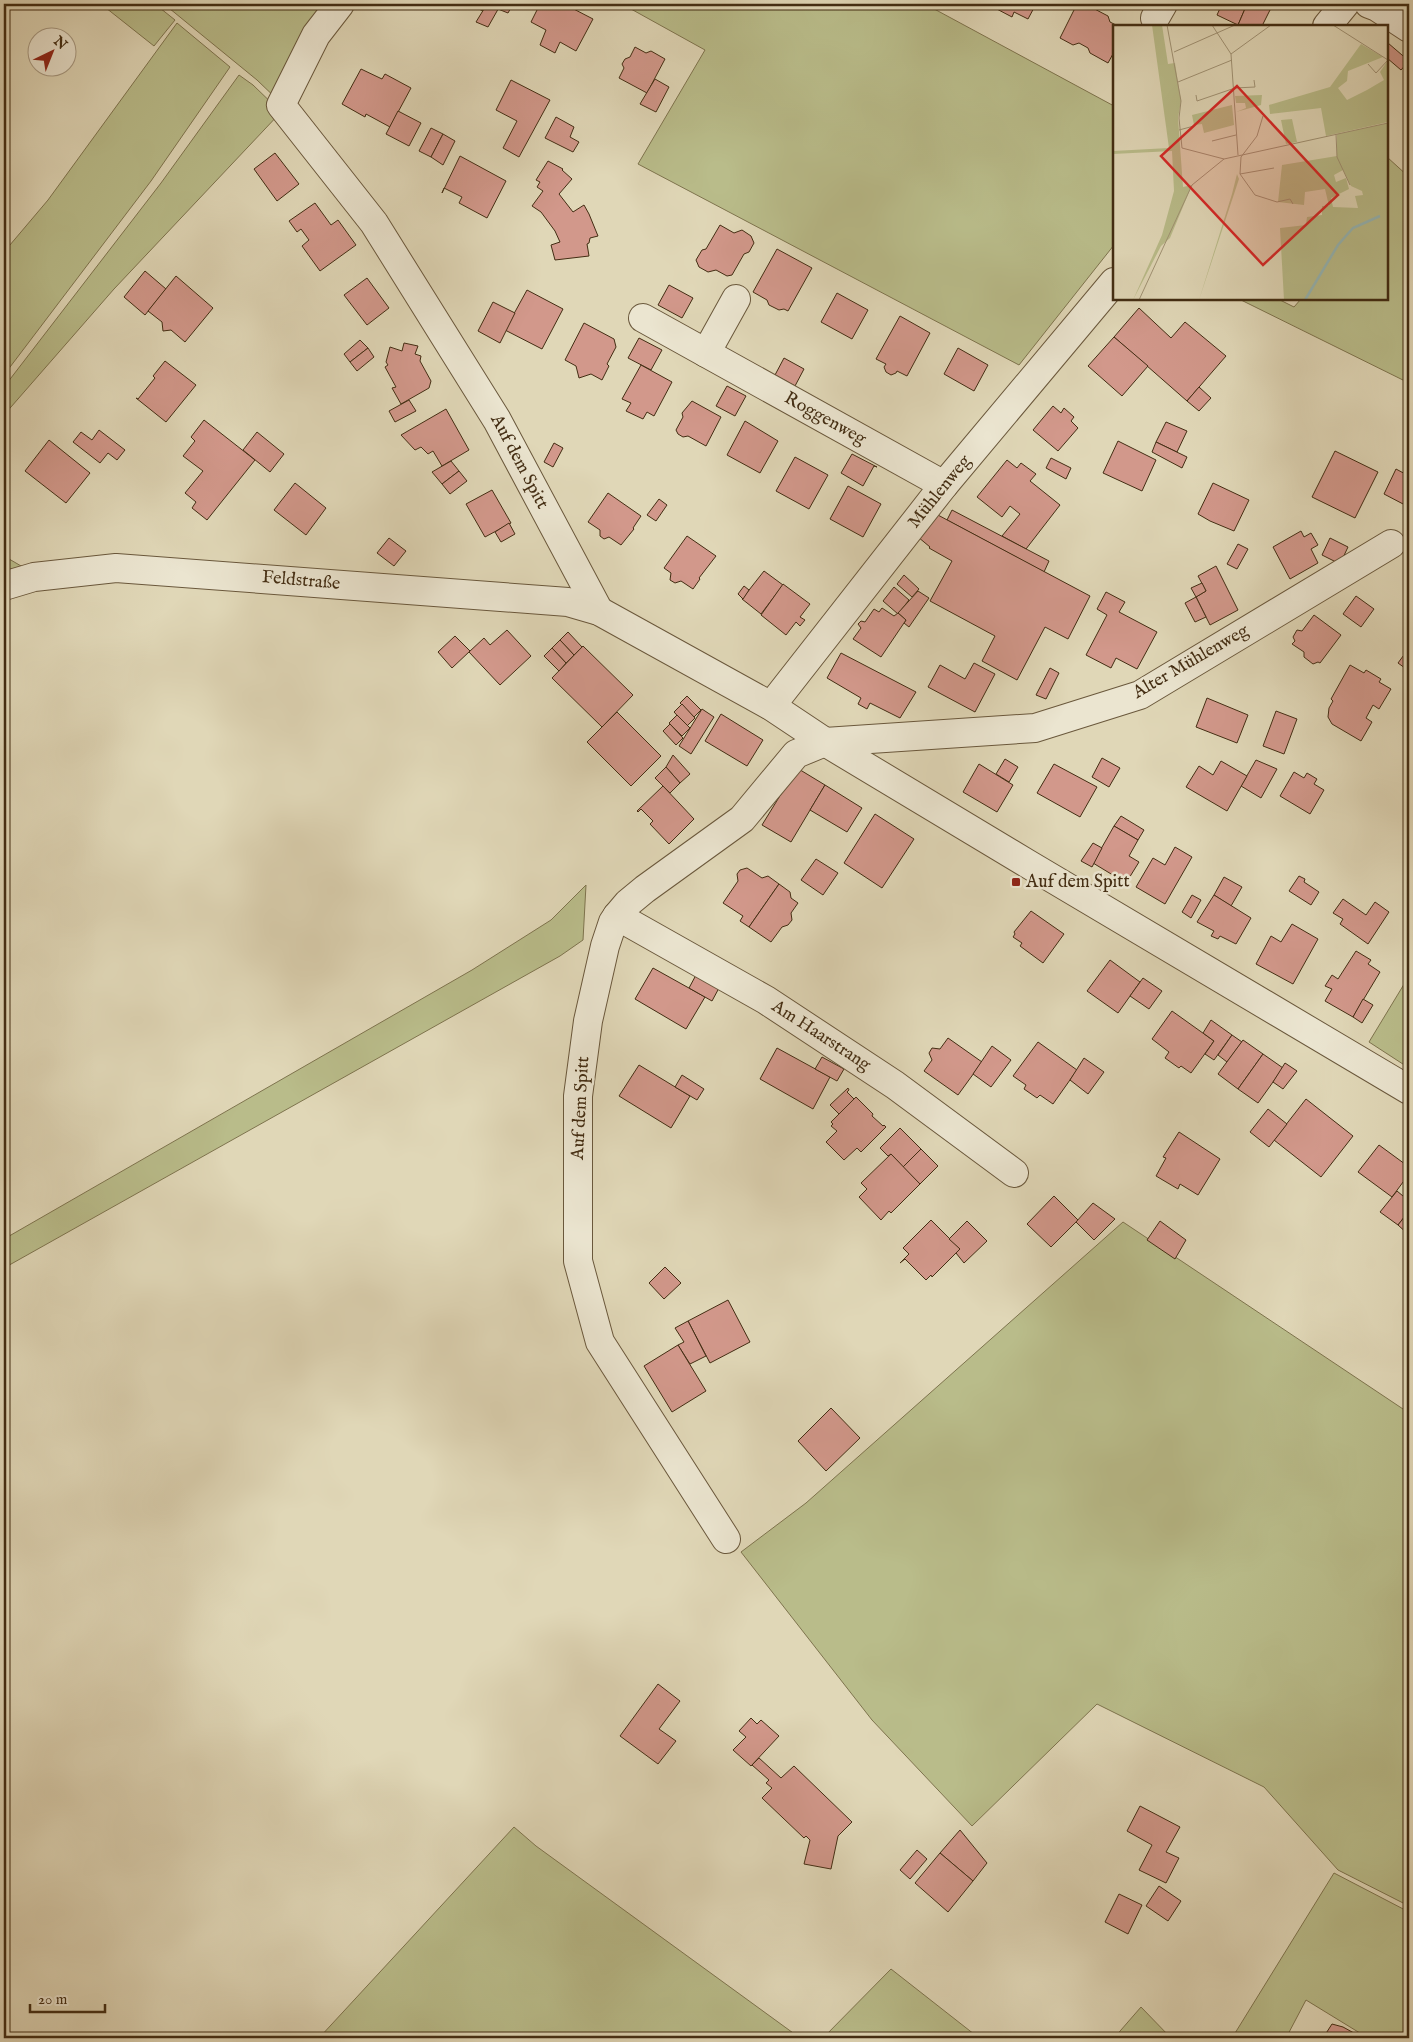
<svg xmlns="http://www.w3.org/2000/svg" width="1413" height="2042" font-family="'IM FELL English',serif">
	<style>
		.green { fill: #b9bc8a; stroke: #7e744e }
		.building { fill: #d2988b; stroke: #432d13 }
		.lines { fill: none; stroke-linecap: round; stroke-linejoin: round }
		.street-casing { stroke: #6a583c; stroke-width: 30 }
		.street { stroke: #ebe5d0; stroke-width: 28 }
		.poi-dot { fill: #8f2418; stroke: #ebe5d0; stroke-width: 2 }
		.labels { text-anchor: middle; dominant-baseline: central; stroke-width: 5; stroke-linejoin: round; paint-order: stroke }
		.street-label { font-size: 18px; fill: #432d13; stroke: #ebe5d0 }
		.poi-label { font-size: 18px; fill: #432d13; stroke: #ebe5d0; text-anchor: start }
		.inset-river { fill: none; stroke: #96b8b7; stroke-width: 2.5 }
		.inset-road { fill: none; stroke: #a19375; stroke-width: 1 }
		.view { fill: #d62828; fill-opacity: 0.15; stroke: #d62828; stroke-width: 2.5 }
		.inset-edge { fill: none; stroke: #432d13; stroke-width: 2.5 }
	</style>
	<rect width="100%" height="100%" fill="#e0d7b7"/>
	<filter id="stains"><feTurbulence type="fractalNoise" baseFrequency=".004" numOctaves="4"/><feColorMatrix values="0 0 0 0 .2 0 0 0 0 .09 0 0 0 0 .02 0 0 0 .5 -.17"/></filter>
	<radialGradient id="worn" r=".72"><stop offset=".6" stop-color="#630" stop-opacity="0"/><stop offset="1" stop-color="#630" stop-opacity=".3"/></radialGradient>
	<g class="green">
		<polygon points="101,4 155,4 175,20 154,46"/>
		<polygon points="164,4 334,4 281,103 257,80"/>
		<polygon points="622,4 925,4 1114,106 1114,245 1019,365 638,164 705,50"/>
		<polygon points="177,23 230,67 151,181 4,375 4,252 48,200"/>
		<polygon points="239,75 253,85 281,112 114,289 4,415 4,387 161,183"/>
		<polygon points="1387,157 1409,177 1409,383 1239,299 1278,299 1294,307 1301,299 1387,299"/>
		<polygon points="4,556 33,573 4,582"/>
		<polygon points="586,885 583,940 560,956 4,1268 4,1239 472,970 551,920"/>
		<polygon points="1409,976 1409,1068 1369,1042"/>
		<polygon points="1123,1222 1409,1413 1409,1906 1338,1870 1264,1787 1097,1704 972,1826 872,1720 741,1552 806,1503"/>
		<polygon points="514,1827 536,1846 800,2038 319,2038"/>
		<polygon points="1334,1873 1409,1912 1409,2038 1368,2038 1306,2000 1286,2038 1232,2038"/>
		<polygon points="891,1969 979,2038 823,2038"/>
		<polygon points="1141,2007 1171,2038 1114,2038"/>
	</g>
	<g class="building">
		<polygon points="468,4 487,4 483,11"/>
		<polygon points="487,4 501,4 488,27 476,22"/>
		<polygon points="501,4 513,4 508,13 498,9"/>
		<polygon points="540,4 564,4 593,19 576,51 560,42 555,53 540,45 546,30 531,22"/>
		<polygon points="995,4 1036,4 1028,19 1014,12 1012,17 993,7"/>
		<polygon points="1077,4 1085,4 1108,16 1110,22 1118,26 1114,26 1114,52 1108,63 1090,53 1088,48 1079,43 1073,45 1060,38"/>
		<polygon points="1222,4 1247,4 1238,25 1217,15"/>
		<polygon points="1247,4 1273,4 1262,26 1238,25"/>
		<polygon points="1388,43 1409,61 1401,70 1387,58"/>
		<polygon points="635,47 646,53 651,51 665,59 647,93 619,78 624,68 622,64 625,59 630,57"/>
		<polygon points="361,69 382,79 385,74 411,88 390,127 366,114 365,117 342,104"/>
		<polygon points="655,79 669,87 656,112 640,104"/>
		<polygon points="511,80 550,100 519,157 503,148 517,121 496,110"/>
		<polygon points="398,111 421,123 409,146 386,134"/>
		<polygon points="556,117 574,127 570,137 579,142 573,152 545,138"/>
		<polygon points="431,128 443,134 431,157 419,151"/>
		<polygon points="443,134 455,141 443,165 431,157"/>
		<polygon points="275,153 299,184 277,201 254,169"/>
		<polygon points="460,156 506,181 487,218 459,203 462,197 444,188 442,193"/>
		<polygon points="548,161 563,169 562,170 572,179 559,194 573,212 584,205 589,214 598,236 590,238 589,243 587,244 589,256 555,260 551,245 560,242 555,231 541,212 532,206 543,191 537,187 540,182 536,180"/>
		<polygon points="315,203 331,225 338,220 356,245 320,271 302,246 309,240 301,229 297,232 289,221"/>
		<polygon points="720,225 734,233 742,230 751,236 754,243 749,252 744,254 732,275 727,276 716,270 708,272 699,267 696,260 702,250 706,249"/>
		<polygon points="777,249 812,268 788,311 784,309 779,310 769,305 767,300 753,292"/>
		<polygon points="145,271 166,289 145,315 124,297"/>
		<polygon points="176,276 213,308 185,342 171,330 163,331 162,322 148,311"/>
		<polygon points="367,278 389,308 367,325 344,295"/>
		<polygon points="669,285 693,298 682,318 658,305"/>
		<polygon points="527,290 563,309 542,349 505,330"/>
		<polygon points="837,293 868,310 852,339 821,322"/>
		<polygon points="493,302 515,313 500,343 478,331"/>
		<polygon points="1139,308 1171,338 1185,322 1226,356 1187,401 1114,337"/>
		<polygon points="900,316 930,333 907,376 897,371 896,373 891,375 886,372 884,367 886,364 876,359"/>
		<polygon points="584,323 614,339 616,347 607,364 609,366 602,380 591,374 579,378 576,366 565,360"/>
		<polygon points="1114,337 1148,366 1122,396 1088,366"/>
		<polygon points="639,338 662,350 651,370 628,358"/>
		<polygon points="360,340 368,348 350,362 344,354"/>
		<polygon points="404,343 418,346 415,354 421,356 420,361 431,381 429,388 401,404 392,388 396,387 385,367 388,365 386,362 390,347 402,351"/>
		<polygon points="368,348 374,357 357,371 350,362"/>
		<polygon points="958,348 988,365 974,391 944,374"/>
		<polygon points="784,358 804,369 795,386 775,375"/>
		<polygon points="165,361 196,385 166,422 136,398 138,399 155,378 153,376"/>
		<polygon points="641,365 672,382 654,416 647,412 643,419 626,411 631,403 622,399"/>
		<polygon points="727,386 746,396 735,416 716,406"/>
		<polygon points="1199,387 1211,398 1199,411 1187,401"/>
		<polygon points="409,400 416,411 395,422 389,411"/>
		<polygon points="692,401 721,417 706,446 688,436 683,437 678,434 676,430 683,417 682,413"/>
		<polygon points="1053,406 1061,413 1064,408 1074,417 1071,421 1078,428 1058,451 1033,430"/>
		<polygon points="446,409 469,450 442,466 433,451 428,454 421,447 415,450 401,435"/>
		<polygon points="204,420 255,460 207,520 192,508 196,502 185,493 203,471 183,456 195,441 191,437"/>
		<polygon points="745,421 778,441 760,473 727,455"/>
		<polygon points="1166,422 1187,431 1177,452 1156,442"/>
		<polygon points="99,430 125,450 117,460 108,453 100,463 73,442 81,432 92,440"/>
		<polygon points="257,432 284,454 270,472 243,450"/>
		<polygon points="49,440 90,473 66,503 25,471"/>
		<polygon points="1118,441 1156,460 1142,491 1103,473"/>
		<polygon points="1156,442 1187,457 1182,468 1152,452"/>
		<polygon points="554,443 563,448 553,467 544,462"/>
		<polygon points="1335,451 1378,472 1355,518 1312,497"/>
		<polygon points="852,454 877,467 874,466 863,486 841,473"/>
		<polygon points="795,457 828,475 809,509 776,491"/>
		<polygon points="1051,458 1071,468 1066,479 1046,468"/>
		<polygon points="1007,460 1017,468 1021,463 1036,474 1030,481 1060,505 1026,549 1002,536 1020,514 1010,506 1002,517 977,497"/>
		<polygon points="451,461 459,471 442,484 432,472"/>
		<polygon points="1396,469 1409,476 1409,500 1405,505 1384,494"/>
		<polygon points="459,471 467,481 450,494 442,484"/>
		<polygon points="295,483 326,508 306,535 274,510"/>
		<polygon points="1213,483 1249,500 1234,531 1210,521 1198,514"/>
		<polygon points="848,486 881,504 863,537 830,519"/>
		<polygon points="492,490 511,523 485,537 466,504"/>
		<polygon points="608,493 641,516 633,528 634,529 621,545 609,537 604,539 600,536 600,530 588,522"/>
		<polygon points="659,499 667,505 656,521 647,515"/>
		<polygon points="952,510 1049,561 1044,572 947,520"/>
		<polygon points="936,514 1090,596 1068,639 1045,627 1017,680 982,661 995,636 930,601 952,561 929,548 930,547 918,537"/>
		<polygon points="509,523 515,534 501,542 495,532"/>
		<polygon points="1301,531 1304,537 1311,533 1318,545 1311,549 1318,563 1290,579 1273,547"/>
		<polygon points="687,536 716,556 699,578 700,579 693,589 681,581 675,583 670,580 671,573 664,568"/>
		<polygon points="389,538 406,551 394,566 377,553"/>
		<polygon points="1330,538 1348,547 1340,564 1322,555"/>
		<polygon points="1238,544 1248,549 1237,569 1227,564"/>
		<polygon points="1216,566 1238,610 1210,625 1196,597 1206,591 1198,576"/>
		<polygon points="764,571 783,585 761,614 742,599"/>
		<polygon points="904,575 919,589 912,597 897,584"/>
		<polygon points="1202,583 1206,591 1196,597 1191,588"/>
		<polygon points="783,584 810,604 800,617 805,620 800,626 796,622 786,635 761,615"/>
		<polygon points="744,586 749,590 743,599 738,594"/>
		<polygon points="894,587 909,600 898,614 883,601"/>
		<polygon points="918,591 929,598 909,627 904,623 906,620 898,613"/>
		<polygon points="1106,592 1125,602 1119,612 1157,632 1137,669 1116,658 1111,668 1086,655 1107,615 1097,609"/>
		<polygon points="1356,596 1374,609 1361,627 1343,614"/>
		<polygon points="1196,597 1206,617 1195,622 1185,603"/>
		<polygon points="882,608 894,616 898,613 906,620 881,657 853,639 861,628 858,624 861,621 865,622 874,609 879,612"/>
		<polygon points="1314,615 1341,635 1320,663 1318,662 1313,664 1304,657 1304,652 1292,644 1295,641 1293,637 1297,630 1302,631"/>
		<polygon points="507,630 531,656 500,685 469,652 484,638 490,645"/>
		<polygon points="568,632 582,647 574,655 560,640"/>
		<polygon points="455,636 470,651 452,668 438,652"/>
		<polygon points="560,640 574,655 566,663 552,648"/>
		<polygon points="583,646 633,695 602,727 552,678"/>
		<polygon points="552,648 566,663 559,671 544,656"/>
		<polygon points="1409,648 1409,671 1398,663"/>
		<polygon points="841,653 916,692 900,718 870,703 867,709 858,704 861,698 827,678"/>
		<polygon points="974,663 995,674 975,712 928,687 940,665 965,679"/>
		<polygon points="1350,665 1364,673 1366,670 1381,679 1379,682 1391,689 1379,709 1373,705 1366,718 1372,722 1361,741 1332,724 1328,717 1329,708 1333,701 1331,699"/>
		<polygon points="1050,668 1059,673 1046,699 1036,695"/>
		<polygon points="687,696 701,710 694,717 680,703"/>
		<polygon points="1207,698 1248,715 1237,743 1196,727"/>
		<polygon points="682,704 695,718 687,726 674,712"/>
		<polygon points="702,709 714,717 691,754 679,746"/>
		<polygon points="1276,711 1297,719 1284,754 1263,746"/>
		<polygon points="617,712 661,756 631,786 587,742"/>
		<polygon points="721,714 763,740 747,766 705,741"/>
		<polygon points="677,715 690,728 682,736 669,723"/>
		<polygon points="670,724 683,738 676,745 663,731"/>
		<polygon points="673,755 690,774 680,783 666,767"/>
		<polygon points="1102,758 1120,768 1109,787 1092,777"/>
		<polygon points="1005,759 1018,767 1009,782 996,774"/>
		<polygon points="1256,760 1277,769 1261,798 1241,786"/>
		<polygon points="1221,761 1247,776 1227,811 1186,787 1199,766 1213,775"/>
		<polygon points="979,764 1013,785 997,812 963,792"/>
		<polygon points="1054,764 1097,787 1080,817 1037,793"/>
		<polygon points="666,767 680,783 670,793 655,778"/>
		<polygon points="797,768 825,785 791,842 762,825"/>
		<polygon points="1294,772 1304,778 1307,773 1317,779 1314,784 1324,790 1310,814 1280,796"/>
		<polygon points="825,785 862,808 847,832 810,810"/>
		<polygon points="663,786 694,819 669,844 650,824 653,821 641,809 638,812 637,811"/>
		<polygon points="875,814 914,839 882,888 844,863"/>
		<polygon points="1121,816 1144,830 1138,840 1114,826"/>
		<polygon points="1114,826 1138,840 1129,856 1139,862 1126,883 1093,863"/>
		<polygon points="1093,843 1102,848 1092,867 1081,861"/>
		<polygon points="1175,847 1192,857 1165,904 1136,887 1153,858 1165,865"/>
		<polygon points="816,859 838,873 823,895 801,880"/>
		<polygon points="747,868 762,878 768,876 779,884 749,927 740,921 743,916 723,903 738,881 737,874 740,870"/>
		<polygon points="1299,876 1305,879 1304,882 1319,892 1311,905 1289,891"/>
		<polygon points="1224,877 1242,887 1231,906 1214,895"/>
		<polygon points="779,884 790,892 791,898 798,903 791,913 792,920 788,925 782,927 771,942 749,927"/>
		<polygon points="1192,895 1201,900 1191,918 1182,912"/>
		<polygon points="1214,895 1251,918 1236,944 1220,936 1218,939 1211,936 1214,931 1197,922"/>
		<polygon points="1343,899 1366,915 1375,902 1389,912 1368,944 1340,924 1343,919 1333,913"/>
		<polygon points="1031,911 1064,934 1043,963 1020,946 1022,943 1013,937 1015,934 1014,932"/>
		<polygon points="1292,924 1318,939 1293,984 1256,964 1271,936 1281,942"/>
		<polygon points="1356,951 1371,960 1368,964 1380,972 1353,1017 1325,1001 1332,989 1325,986 1332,975 1338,979"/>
		<polygon points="1110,960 1140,982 1118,1013 1087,991"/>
		<polygon points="653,968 705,997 686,1029 635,999"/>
		<polygon points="696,975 719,988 712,1001 689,988"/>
		<polygon points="1143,978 1162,991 1149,1009 1130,996"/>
		<polygon points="1363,999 1373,1005 1362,1023 1353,1017"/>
		<polygon points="1172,1011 1214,1041 1191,1073 1181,1066 1179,1068 1165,1058 1169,1052 1152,1039"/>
		<polygon points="1211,1020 1232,1035 1214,1060 1205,1054 1214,1041 1203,1033"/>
		<polygon points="1232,1035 1242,1042 1227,1062 1218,1055"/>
		<polygon points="948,1038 982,1062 958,1095 924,1071 932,1060 929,1053 932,1048 940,1049"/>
		<polygon points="1243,1040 1263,1054 1238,1089 1218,1074"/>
		<polygon points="1038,1042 1077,1070 1053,1104 1040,1095 1037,1098 1024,1089 1026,1085 1013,1076"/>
		<polygon points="992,1046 1011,1060 991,1087 973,1074"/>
		<polygon points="777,1048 830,1077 813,1109 760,1079"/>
		<polygon points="1263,1054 1283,1068 1258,1103 1238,1089"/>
		<polygon points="822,1057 844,1069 837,1081 815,1069"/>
		<polygon points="1084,1058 1104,1072 1088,1094 1070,1080"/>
		<polygon points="1285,1063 1297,1071 1283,1089 1273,1082"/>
		<polygon points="639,1065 690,1096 671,1128 619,1096"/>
		<polygon points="682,1075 704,1089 697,1100 675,1087"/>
		<polygon points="848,1088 849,1090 847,1092 854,1099 839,1114 830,1105"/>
		<polygon points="856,1097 873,1114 872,1116 883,1126 884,1125 886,1127 861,1152 857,1148 844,1160 826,1142 837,1131 831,1126 833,1124 831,1122"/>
		<polygon points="1306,1099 1353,1136 1321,1177 1274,1140"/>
		<polygon points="1268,1109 1287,1124 1269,1147 1250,1132"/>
		<polygon points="900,1128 921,1149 903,1167 891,1154 888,1156 880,1148"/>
		<polygon points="1179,1132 1220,1159 1198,1195 1180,1184 1178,1189 1156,1176 1166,1158 1163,1157"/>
		<polygon points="1379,1145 1409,1167 1409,1174 1392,1197 1358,1172"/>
		<polygon points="921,1149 938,1166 920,1184 903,1167"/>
		<polygon points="891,1154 920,1184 891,1213 889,1211 881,1220 859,1197 867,1189 861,1183"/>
		<polygon points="1397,1191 1409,1201 1409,1211 1398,1225 1380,1212"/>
		<polygon points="1054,1196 1078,1220 1051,1247 1027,1224"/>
		<polygon points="1093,1203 1115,1219 1094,1240 1076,1222"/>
		<polygon points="1409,1211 1409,1235 1398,1225"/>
		<polygon points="931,1220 960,1249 932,1277 931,1275 926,1280 905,1259 900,1263 909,1254 903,1248"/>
		<polygon points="967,1221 987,1241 964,1263 956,1253 960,1249 949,1239"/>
		<polygon points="1160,1221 1186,1240 1175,1259 1147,1240"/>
		<polygon points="665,1267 681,1283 664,1299 649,1283"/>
		<polygon points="728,1300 750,1342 710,1363 688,1321"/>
		<polygon points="688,1321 706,1356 690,1364 678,1345 684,1342 675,1328"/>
		<polygon points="678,1345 706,1391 672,1412 644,1366"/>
		<polygon points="831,1408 860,1438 826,1471 798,1441"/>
		<polygon points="658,1684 680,1701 659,1729 676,1741 658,1764 620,1736"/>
		<polygon points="751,1718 757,1724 761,1720 779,1736 751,1766 733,1750 746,1737 739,1731"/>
		<polygon points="759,1758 781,1778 794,1766 852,1822 838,1836 831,1869 804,1864 810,1840 806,1836 804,1838 762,1798 772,1788 766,1783 769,1780 752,1765"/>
		<polygon points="1140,1806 1180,1827 1166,1852 1179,1858 1166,1883 1139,1870 1152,1845 1127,1831"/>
		<polygon points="960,1830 987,1863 973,1881 940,1853"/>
		<polygon points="917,1850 927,1859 910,1879 900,1870"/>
		<polygon points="940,1853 973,1881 948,1912 915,1883"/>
		<polygon points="1159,1886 1181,1901 1168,1921 1146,1906"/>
		<polygon points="1119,1894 1142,1905 1128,1934 1105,1922"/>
		<polygon points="1332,2024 1343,2027 1363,2038 1323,2038"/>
	</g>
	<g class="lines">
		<g class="street-casing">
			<g id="street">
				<polyline points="340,4 316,35 281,105 374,223 497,420 599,611"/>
				<polyline points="1369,4 1377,7 1409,28"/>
				<polyline points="1155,18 1163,4"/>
				<polyline points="1327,26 1345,4"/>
				<polyline points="643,318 944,485"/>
				<polyline points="706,353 736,299"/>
				<polyline points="4,586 34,577 116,568 568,602 599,611 771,706 825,742 1028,864 1409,1090"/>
				<polyline points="771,706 944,485 1114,282"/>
				<polyline points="617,916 766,1000 895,1085 1014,1173"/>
				<polyline points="726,1539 600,1342 578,1261 578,1096 588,1021 605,946 613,922 617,916 628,903 645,889 742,819 796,754 825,742 1035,728 1140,695 1391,544"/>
			</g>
		</g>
		<use href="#street" class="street"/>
	</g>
	<rect class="poi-dot" x="1011" y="877" width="10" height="10" rx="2.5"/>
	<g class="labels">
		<g class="street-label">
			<text transform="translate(825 419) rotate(29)">Roggenweg</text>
			<text transform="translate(519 462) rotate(62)">Auf dem Spitt</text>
			<text transform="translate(940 492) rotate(-51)">Mühlenweg</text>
			<text transform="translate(301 581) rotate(5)">Feldstraße</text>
			<text transform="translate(1191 662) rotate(-30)">Alter Mühlenweg</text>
			<text transform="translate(821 1036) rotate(33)">Am Haarstrang</text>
			<text transform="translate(581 1108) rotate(-87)">Auf dem Spitt</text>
		</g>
		<g class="poi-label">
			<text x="1026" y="882">Auf dem Spitt</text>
		</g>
	</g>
	<g transform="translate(1113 25)">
		<rect width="275" height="275" fill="#e0d7b7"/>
		<path d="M39,0h10l6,39 7,-1 6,38 -3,17 5,69 9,-2 -22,53 -9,8 -28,54 29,-65 12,-44 -2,-40 -59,3v-3l56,-3zM248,19l22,13 -35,14 -1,10 -9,7 9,12 20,-10 17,-10 -4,-8 8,-12v62l-62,14 -5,-28 -51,6 -1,-9 61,-18zM149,70l-1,10 -25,7 10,-4 -1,-5h-9l-1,-7zM119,80l2,20 -30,8 -2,-9 -8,1 -2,-10zM179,94l5,23 -11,2 -5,-24zM275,98v177h-104l-4,-72 26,-3 1,-8 15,-2v-9h7l-4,-17 -20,3 -1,13 -26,-3 4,-37 55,-9v-22zM230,145l8,16 11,5 1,4 -8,1 3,12 -25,-1 -2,-9 18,-9 -3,-11 -10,4 -2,-7zM124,149l2,5 -40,121 33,-106z" fill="#b9bc8a" fill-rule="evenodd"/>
		<path class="inset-river" d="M192,275l33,-55 15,-17 27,-12"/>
		<path class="inset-road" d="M54,0l14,76 -2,17 3,30 42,11 164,-36M99,0l19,29 7,101M220,0l55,35M61,27l61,-27M118,29l40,-29M255,39l8,9 12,-13M65,57l54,-22M83,70l1,6 38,-13 20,-1 -1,-7M150,91l-6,20 -16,21 -1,17 15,21 22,7M66,105l15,-4M223,109l1,23 13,28M99,116l24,-6M127,149l34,-6M164,177l13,-3 3,5M26,275l53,-115 32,-26"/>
		<path class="view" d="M124,61l101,109 -75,70 -102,-109z"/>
		<rect width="275" height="275" class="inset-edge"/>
	</g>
	<rect width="1413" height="2042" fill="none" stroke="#e0d7b7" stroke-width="20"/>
	<rect x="5" y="5" width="1403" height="2032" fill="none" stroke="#432d13" stroke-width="2.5"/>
	<rect x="10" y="10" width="1393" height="2022" fill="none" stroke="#432d13"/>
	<g transform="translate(52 52) rotate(43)"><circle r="24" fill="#ebe5d0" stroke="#a89b84"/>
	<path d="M0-4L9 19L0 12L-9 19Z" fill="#8f2418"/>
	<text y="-8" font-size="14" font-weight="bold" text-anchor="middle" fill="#432d13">N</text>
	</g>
	<path d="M30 2004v8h75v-8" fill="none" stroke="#432d13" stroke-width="2.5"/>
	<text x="38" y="2004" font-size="15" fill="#432d13" stroke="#ebe5d0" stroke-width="4" paint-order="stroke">20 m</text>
	<rect width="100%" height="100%" filter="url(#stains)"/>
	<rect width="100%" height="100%" fill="url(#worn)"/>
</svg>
